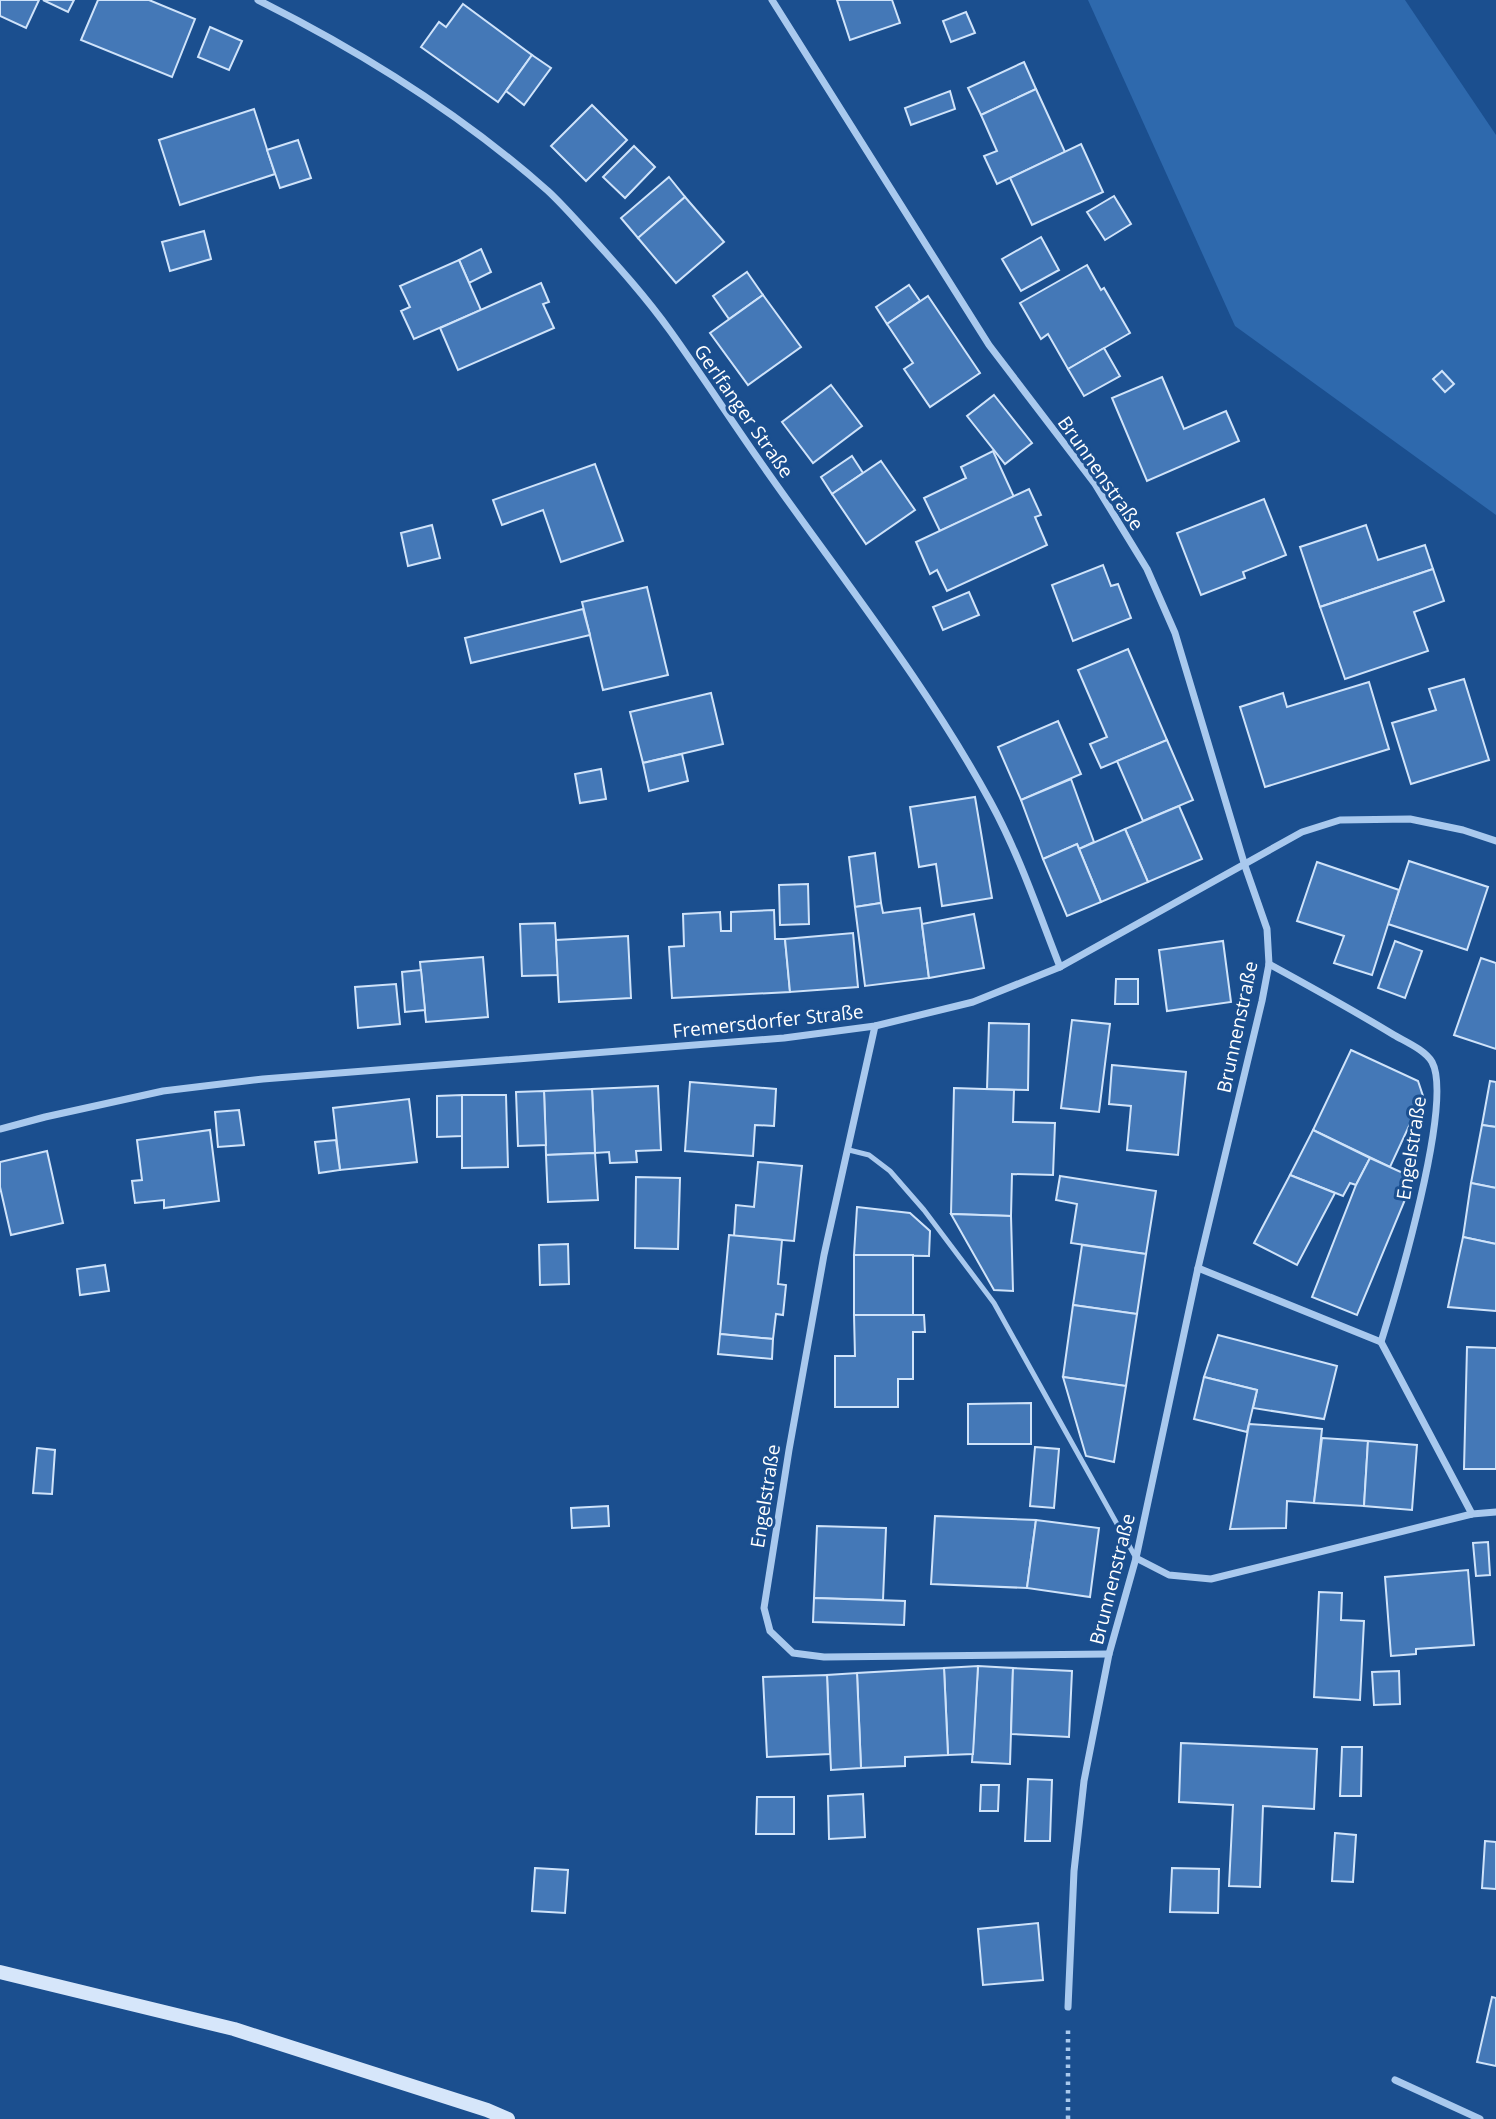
<svg xmlns="http://www.w3.org/2000/svg" width="1496" height="2119" font-family="'Open Sans',sans-serif">
	<style>
		.green { fill: #2e69ad }
		.building { fill: #4478b7; stroke: #cfe3fa; stroke-width: 2 }
		.lines { fill: none; stroke-linecap: round; stroke-linejoin: round }
		.path { stroke: #a9c9ee; stroke-width: 4.5; stroke-dasharray: 3.5 5; stroke-linecap: butt }
		.lane { stroke: #a9c9ee; stroke-width: 5 }
		.street { stroke: #a9c9ee; stroke-width: 7 }
		.secondary { stroke: #d6e6fa; stroke-width: 14 }
		.labels { text-anchor: middle; dominant-baseline: central; stroke-width: 6; stroke-linejoin: round; paint-order: stroke }
		.street-label { font-size: 19px; fill: #fff; stroke: #1b4f8f }
	</style>
	<rect width="100%" height="100%" fill="#1b4f8f"/>
	<polygon class="green" points="1088,0 1405,0 1496,135 1496,515 1235,326"/>
	<g class="building">
		<polygon points="0,0 39,0 26,28 0,16"/>
		<polygon points="43,0 74,0 68,12"/>
		<polygon points="98,0 149,0 195,19 172,77 81,40"/>
		<polygon points="837,0 892,0 900,23 850,40"/>
		<polygon points="463,4 532,55 498,102 421,47 439,22 446,27"/>
		<polygon points="966,12 975,33 951,42 943,21"/>
		<polygon points="210,27 242,41 229,70 198,57"/>
		<polygon points="532,55 551,68 524,105 506,91"/>
		<polygon points="1024,62 1036,89 981,115 968,88"/>
		<polygon points="1036,89 1065,152 997,184 984,156 997,151 981,115"/>
		<polygon points="950,91 955,109 911,125 905,108"/>
		<polygon points="592,105 627,140 586,181 551,146"/>
		<polygon points="254,109 275,174 180,205 159,140"/>
		<polygon points="298,140 311,178 280,188 267,150"/>
		<polygon points="1081,144 1103,192 1032,225 1010,178"/>
		<polygon points="634,146 655,167 625,198 603,177"/>
		<polygon points="669,177 685,197 638,238 621,218"/>
		<polygon points="1114,196 1131,224 1105,240 1087,212"/>
		<polygon points="685,197 724,242 676,283 638,238"/>
		<polygon points="204,231 211,259 170,271 162,242"/>
		<polygon points="1041,237 1059,270 1021,291 1002,259"/>
		<polygon points="481,249 491,272 469,283 459,260"/>
		<polygon points="459,260 481,310 414,339 401,311 410,307 400,286"/>
		<polygon points="1087,265 1101,290 1104,288 1130,333 1068,369 1048,334 1041,339 1020,303"/>
		<polygon points="747,272 763,295 729,319 713,296"/>
		<polygon points="541,283 549,302 543,304 554,328 458,370 440,328"/>
		<polygon points="909,285 920,301 887,324 876,307"/>
		<polygon points="763,295 801,347 748,385 710,333"/>
		<polygon points="928,296 980,373 930,407 904,369 913,363 887,324"/>
		<polygon points="1104,348 1120,376 1084,396 1068,369"/>
		<polygon points="1442,371 1454,384 1445,392 1433,379"/>
		<polygon points="1162,377 1184,429 1226,411 1239,441 1147,481 1112,398"/>
		<polygon points="831,385 862,426 813,463 782,422"/>
		<polygon points="994,395 1032,443 1005,464 967,416"/>
		<polygon points="993,451 1014,497 940,531 924,498 966,478 961,467"/>
		<polygon points="852,456 863,473 832,494 821,477"/>
		<polygon points="881,461 915,510 866,544 832,494"/>
		<polygon points="595,464 623,541 561,562 543,510 502,525 493,500"/>
		<polygon points="1029,489 1041,515 1035,517 1047,545 947,591 937,570 930,574 916,542"/>
		<polygon points="1264,499 1286,555 1243,572 1245,578 1201,595 1177,533"/>
		<polygon points="432,525 440,558 408,566 401,533"/>
		<polygon points="1366,525 1378,560 1425,545 1433,569 1320,607 1300,547"/>
		<polygon points="1103,565 1111,586 1118,584 1131,618 1073,641 1052,585"/>
		<polygon points="1433,569 1444,601 1414,612 1428,651 1345,679 1320,607"/>
		<polygon points="647,587 668,675 603,690 582,602"/>
		<polygon points="969,592 979,615 943,630 933,607"/>
		<polygon points="583,609 590,635 471,663 465,638"/>
		<polygon points="1128,649 1167,740 1101,768 1090,744 1107,737 1078,670"/>
		<polygon points="1464,679 1489,760 1411,784 1392,723 1436,710 1429,689"/>
		<polygon points="1369,682 1389,749 1265,787 1240,707 1283,693 1287,707"/>
		<polygon points="711,693 723,744 643,763 630,712"/>
		<polygon points="1058,721 1081,774 1021,800 998,747"/>
		<polygon points="1167,740 1193,800 1143,821 1117,761"/>
		<polygon points="682,754 688,781 649,791 643,763"/>
		<polygon points="601,769 606,799 580,803 575,774"/>
		<polygon points="1071,779 1094,842 1079,849 1077,844 1043,859 1021,800"/>
		<polygon points="975,797 992,898 942,906 936,864 919,867 910,807"/>
		<polygon points="1179,806 1202,859 1148,882 1125,829"/>
		<polygon points="1125,829 1148,882 1101,902 1079,849"/>
		<polygon points="1077,844 1101,902 1067,916 1043,859"/>
		<polygon points="875,853 881,903 855,907 849,857"/>
		<polygon points="1409,861 1488,887 1467,950 1388,924"/>
		<polygon points="1317,862 1399,890 1372,975 1334,963 1344,936 1297,921"/>
		<polygon points="808,884 809,924 780,925 779,885"/>
		<polygon points="881,903 883,913 920,908 929,978 865,986 855,907"/>
		<polygon points="774,910 775,939 785,939 790,992 672,998 669,947 684,946 683,914 720,912 721,931 731,931 731,912"/>
		<polygon points="974,914 984,968 929,978 922,924"/>
		<polygon points="555,923 558,975 522,976 520,924"/>
		<polygon points="853,933 858,987 790,992 785,939"/>
		<polygon points="628,936 631,998 559,1002 556,940"/>
		<polygon points="1223,941 1231,1002 1167,1011 1159,950"/>
		<polygon points="1395,941 1422,951 1405,998 1378,988"/>
		<polygon points="483,957 488,1017 426,1022 420,962"/>
		<polygon points="1481,958 1496,963 1496,1049 1454,1035"/>
		<polygon points="421,970 425,1010 405,1012 402,972"/>
		<polygon points="1116,979 1138,979 1138,1004 1115,1004"/>
		<polygon points="396,984 400,1024 358,1028 355,987"/>
		<polygon points="1072,1020 1110,1024 1099,1112 1061,1108"/>
		<polygon points="989,1023 1029,1024 1028,1090 987,1089"/>
		<polygon points="1351,1050 1418,1081 1423,1096 1390,1167 1313,1130"/>
		<polygon points="1112,1065 1186,1072 1178,1155 1127,1150 1131,1106 1109,1104"/>
		<polygon points="1490,1081 1496,1082 1496,1127 1482,1125"/>
		<polygon points="690,1082 776,1089 774,1126 755,1125 753,1156 685,1151"/>
		<polygon points="658,1086 661,1150 636,1151 637,1162 610,1163 609,1152 595,1153 592,1089"/>
		<polygon points="954,1088 1014,1090 1013,1122 1055,1123 1053,1175 1012,1174 1011,1216 951,1214"/>
		<polygon points="592,1089 595,1153 546,1155 544,1091"/>
		<polygon points="544,1091 546,1145 518,1146 516,1092"/>
		<polygon points="462,1095 506,1095 508,1167 462,1168"/>
		<polygon points="462,1095 462,1136 437,1137 437,1096"/>
		<polygon points="409,1099 417,1162 340,1170 333,1108"/>
		<polygon points="239,1110 244,1145 218,1147 215,1112"/>
		<polygon points="1482,1125 1496,1127 1496,1188 1471,1183"/>
		<polygon points="210,1130 219,1201 164,1208 164,1200 135,1203 132,1181 142,1180 137,1140"/>
		<polygon points="1313,1130 1370,1158 1356,1185 1350,1183 1343,1196 1290,1175"/>
		<polygon points="336,1140 340,1170 319,1173 315,1142"/>
		<polygon points="47,1151 63,1223 11,1235 0,1187 0,1162"/>
		<polygon points="595,1153 598,1200 548,1202 546,1155"/>
		<polygon points="1370,1158 1414,1178 1357,1315 1312,1297 1356,1185"/>
		<polygon points="758,1162 802,1166 794,1241 734,1236 736,1205 754,1207"/>
		<polygon points="1290,1175 1335,1193 1297,1265 1254,1243"/>
		<polygon points="1060,1176 1156,1191 1146,1254 1071,1243 1077,1204 1056,1200"/>
		<polygon points="636,1177 680,1178 678,1249 635,1248"/>
		<polygon points="1471,1183 1496,1188 1496,1244 1463,1237"/>
		<polygon points="857,1207 910,1213 930,1231 929,1256 854,1255"/>
		<polygon points="951,1214 1011,1216 1013,1291 994,1290"/>
		<polygon points="729,1235 782,1240 778,1284 786,1285 783,1315 776,1314 773,1339 720,1334"/>
		<polygon points="1463,1237 1496,1244 1496,1311 1448,1307"/>
		<polygon points="568,1244 569,1284 540,1285 539,1245"/>
		<polygon points="1082,1245 1146,1254 1137,1314 1073,1305"/>
		<rect x="854" y="1255" width="59" height="60"/>
		<polygon points="105,1265 109,1291 80,1295 77,1269"/>
		<polygon points="1073,1305 1137,1314 1126,1386 1063,1377"/>
		<polygon points="854,1315 924,1315 925,1332 913,1332 913,1379 898,1379 898,1407 835,1407 835,1356 855,1356"/>
		<polygon points="720,1334 773,1339 772,1359 718,1354"/>
		<polygon points="1218,1335 1337,1366 1324,1419 1253,1408 1257,1390 1204,1377"/>
		<polygon points="1467,1347 1496,1348 1496,1469 1464,1469"/>
		<polygon points="1063,1377 1126,1386 1114,1462 1086,1456"/>
		<polygon points="1204,1377 1257,1390 1247,1432 1194,1419"/>
		<polygon points="1031,1403 1031,1444 968,1444 968,1404"/>
		<polygon points="1249,1424 1322,1429 1314,1503 1287,1501 1286,1528 1230,1529"/>
		<polygon points="1322,1438 1368,1441 1364,1506 1314,1503"/>
		<polygon points="1368,1441 1417,1445 1412,1510 1364,1506"/>
		<polygon points="1035,1447 1059,1449 1054,1508 1030,1506"/>
		<polygon points="37,1448 55,1450 52,1494 33,1493"/>
		<polygon points="608,1506 609,1526 572,1528 571,1508"/>
		<polygon points="935,1516 1036,1520 1027,1588 931,1584"/>
		<polygon points="1036,1520 1099,1528 1090,1597 1027,1588"/>
		<polygon points="817,1526 886,1528 883,1600 814,1598"/>
		<polygon points="1488,1542 1490,1575 1476,1576 1473,1543"/>
		<polygon points="1468,1570 1474,1645 1416,1649 1416,1654 1391,1656 1385,1577"/>
		<polygon points="1319,1592 1342,1593 1341,1620 1364,1621 1360,1700 1314,1697"/>
		<polygon points="814,1598 905,1601 904,1625 813,1622"/>
		<polygon points="978,1666 1013,1668 1010,1764 972,1762"/>
		<polygon points="978,1666 973,1754 948,1755 944,1668"/>
		<polygon points="944,1668 948,1755 905,1757 905,1766 861,1768 857,1673"/>
		<polygon points="1013,1668 1072,1671 1069,1737 1011,1734"/>
		<polygon points="1399,1671 1400,1704 1374,1705 1372,1672"/>
		<polygon points="857,1673 861,1768 831,1770 827,1675"/>
		<polygon points="827,1675 830,1754 767,1757 763,1677"/>
		<polygon points="1181,1743 1317,1749 1314,1809 1263,1806 1260,1887 1229,1886 1233,1805 1179,1802"/>
		<polygon points="1342,1747 1362,1747 1361,1796 1340,1796"/>
		<polygon points="1028,1779 1052,1780 1050,1841 1025,1841"/>
		<polygon points="981,1785 999,1785 998,1811 980,1811"/>
		<polygon points="863,1794 865,1837 829,1839 828,1796"/>
		<polygon points="757,1797 794,1797 794,1834 756,1834"/>
		<polygon points="1335,1833 1356,1835 1353,1882 1332,1881"/>
		<polygon points="1485,1841 1496,1842 1496,1889 1482,1888"/>
		<polygon points="535,1868 568,1870 565,1913 532,1911"/>
		<polygon points="1172,1868 1219,1869 1218,1913 1170,1912"/>
		<polygon points="1038,1923 1043,1980 983,1985 978,1929"/>
		<polygon points="1492,1997 1496,1998 1496,2066 1477,2062"/>
	</g>
	<g class="lines">
		<polyline class="path" points="1068,2119 1068,2029"/>
		<polyline class="lane" points="849,1150 869,1155 890,1171 924,1210 994,1303 1136,1558"/>
		<g class="street">
			<path d="M258,0c104,52 203,114 290,191 14,13 27,28 40,42 29,32 58,64 83,99 30,42 58,85 88,128 78,112 165,220 231,341 29,53 48,110 70,166"/>
			<polyline points="772,0 989,345 1095,484 1147,569 1175,633 1245,866 1267,929 1269,964 1262,1001 1198,1268 1136,1558 1109,1654 1084,1781 1074,1871 1068,2007"/>
			<path d="M1269,964c42,23 84,46 125,71 12,7 31,15 38,27 22,40 -36,232 -51,280"/>
			<polyline points="875,1026 824,1255 789,1450 764,1608 770,1631 793,1653 824,1657 1109,1654"/>
			<polyline points="0,1129 45,1117 163,1091 263,1079 784,1038 875,1026 973,1002 1060,967 1302,832 1340,820 1410,819 1463,830 1496,841"/>
			<polyline points="1198,1268 1381,1342 1472,1514"/>
			<polyline points="1136,1558 1169,1575 1211,1579 1472,1514 1496,1512"/>
			<polyline points="1395,2080 1480,2119"/>
		</g>
		<polyline class="secondary" points="0,1972 234,2029 487,2110 508,2119"/>
	</g>
	<g class="labels">
		<g class="street-label">
			<text transform="translate(744 411) rotate(55)">Gerlfanger Straße</text>
			<text transform="translate(1101 473) rotate(55)">Brunnenstraße</text>
			<text transform="translate(768 1021) rotate(-6)">Fremersdorfer Straße</text>
			<text transform="translate(1237 1027) rotate(-78)">Brunnenstraße</text>
			<text transform="translate(1411 1148) rotate(-81)">Engelstraße</text>
			<text transform="translate(765 1496) rotate(-81)">Engelstraße</text>
			<text transform="translate(1112 1579) rotate(-76)">Brunnenstraße</text>
		</g>
	</g>
</svg>
